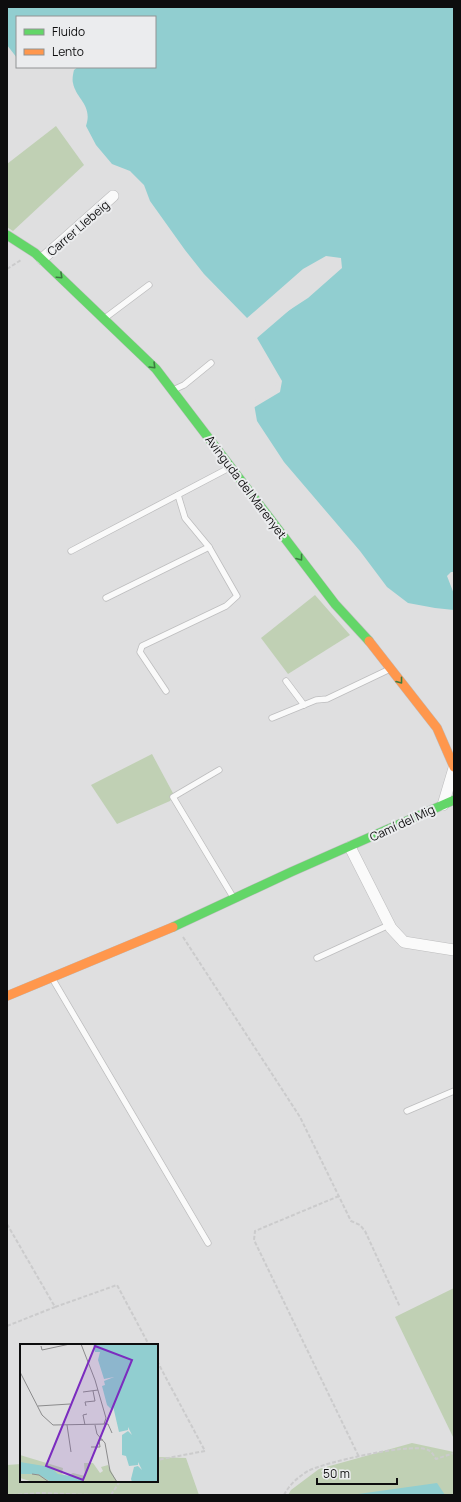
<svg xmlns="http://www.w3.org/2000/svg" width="461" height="1502" font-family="Manrope,sans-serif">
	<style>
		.green { fill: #c0d0b4 }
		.water { fill: #91ced0 }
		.pier { fill: #dfdfe0 }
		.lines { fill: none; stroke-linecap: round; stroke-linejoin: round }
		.lane-casing { stroke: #bdbdbe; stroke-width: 7 }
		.street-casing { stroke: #bdbdbe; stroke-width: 12 }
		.fast-casing { stroke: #bdbdbe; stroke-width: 10 }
		.slow-casing { stroke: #bdbdbe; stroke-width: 10 }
		.path { stroke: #cbcbcc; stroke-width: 2; stroke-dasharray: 4 2; stroke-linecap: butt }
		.lane { stroke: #fafafa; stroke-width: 5.5 }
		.street { stroke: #fafafa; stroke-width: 11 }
		.fast { stroke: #63d668; stroke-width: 9 }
		.slow { stroke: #ff974d; stroke-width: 9 }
		.oneway { stroke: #3c7c40 }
		.labels { text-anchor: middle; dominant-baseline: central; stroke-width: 4; stroke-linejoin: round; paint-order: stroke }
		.street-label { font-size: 12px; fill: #0d0d0e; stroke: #ebecee }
		.inset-road { fill: none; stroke: #8b8b8c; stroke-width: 1 }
		.view { fill: #7b2cbf; fill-opacity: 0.15; stroke: #7b2cbf; stroke-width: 2 }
		.inset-edge { fill: none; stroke: #0d0d0e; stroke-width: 2 }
	</style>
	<rect width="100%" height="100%" fill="#dfdfe0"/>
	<g class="green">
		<polygon points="56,126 84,165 13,231 7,227 7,164"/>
		<polygon points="315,595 350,635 288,674 261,638"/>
		<polygon points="152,754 174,795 170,801 117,824 91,785"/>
		<polygon points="454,1288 454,1439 395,1317"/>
		<polygon points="412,1443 454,1452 454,1495 288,1495 291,1490 319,1469"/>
		<polygon points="157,1457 186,1458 199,1495 7,1495 7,1465 21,1464 21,1481 157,1481"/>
	</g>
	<g class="water">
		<path d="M7,7h447v565h-3l-4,4 7,18v16l-19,-2 -27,-5 -21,-16 -27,-36 -76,-89 -27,-41 -3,-17 25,-19 -9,-20 -16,-23 11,-16 43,-28 34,-30 -1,-10 -15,-2 -23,13 -56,49 -43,-44 -19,-24 -35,-49 -6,-16 -14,-14 -18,-7 -16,-19 -10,-19c7,-21 -10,-27 -13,-43 -1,-3 0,-9 1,-13l4,-3h77v-50h-138v41l-10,-13z"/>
		<polygon points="437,1483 445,1495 351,1495"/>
	</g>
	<polygon class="pier" points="300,301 257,338 282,381 280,392 253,408 252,402 277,384 269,366 252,342 264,325"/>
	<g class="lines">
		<g class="lane-casing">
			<g id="lane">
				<polyline points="105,318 149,285"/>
				<polyline points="173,390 184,385 211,363"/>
				<polyline points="71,551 229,468"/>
				<polyline points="106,598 209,547"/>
				<polyline points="286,681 304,705"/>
				<polyline points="166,691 140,652 142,646 226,606 237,596 209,547 185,518 178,495"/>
				<polyline points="272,718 316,700 327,699 390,669"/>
				<polyline points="219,770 173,797 233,897"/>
				<polyline points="317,958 389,925"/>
				<polyline points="52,978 208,1243"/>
				<polyline points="407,1111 454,1091"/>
			</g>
		</g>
		<g class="street-casing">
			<g id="street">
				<polyline points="42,259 113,196"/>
				<polyline points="443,805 454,768"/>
				<polyline points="350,847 391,928 404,942 454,950"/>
			</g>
		</g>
		<g class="fast-casing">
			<g id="fast">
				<polyline points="7,235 35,253 156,369 335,604 369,641"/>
				<polyline points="173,927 291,872 454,800"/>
			</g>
		</g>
		<g class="slow-casing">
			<g id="slow">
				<polyline points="369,641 437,728 454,767"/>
				<polyline points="7,996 173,927"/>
			</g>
		</g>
		<g class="path">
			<polyline points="7,269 21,260"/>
			<polyline points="183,937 300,1117 351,1221 360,1225 365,1231 400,1307"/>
			<polyline points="339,1196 255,1231 254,1240 359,1457"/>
			<polyline points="7,1224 55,1307 117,1285 149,1345"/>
			<polyline points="7,1326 55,1307"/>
			<polyline points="157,1361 205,1451 157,1460"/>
			<polyline points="12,1495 40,1493 95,1495"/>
			<polyline points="111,1495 120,1481"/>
			<path d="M284,1495c5,-10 14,-18 24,-24 17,-9 98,-27 117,-22 6,1 8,5 11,10l18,-6"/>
		</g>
		<use href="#lane" class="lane"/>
		<use href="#street" class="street"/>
		<use href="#fast" class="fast"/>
		<use href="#slow" class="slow"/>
	</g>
	<defs><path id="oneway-chevron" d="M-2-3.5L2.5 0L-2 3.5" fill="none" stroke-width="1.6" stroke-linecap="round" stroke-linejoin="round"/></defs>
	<g class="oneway">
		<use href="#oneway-chevron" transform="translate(60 276) rotate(43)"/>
		<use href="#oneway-chevron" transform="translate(153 366) rotate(45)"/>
		<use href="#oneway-chevron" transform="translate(300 558) rotate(53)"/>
		<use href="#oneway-chevron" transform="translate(400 681) rotate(52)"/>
	</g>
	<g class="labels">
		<g class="street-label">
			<text transform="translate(78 228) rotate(-41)">Carrer Llebeig</text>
			<text transform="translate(246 487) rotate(53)">Avinguda del Marenyet</text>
			<text transform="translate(402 823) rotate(-25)">Camí del Mig</text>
		</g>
	</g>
	<g transform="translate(20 1344)">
		<rect width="138" height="138" fill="#dfdfe0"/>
		<path d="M0,111l43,13 -1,6 5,2 6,-3 12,3 -1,-13h9l7,10 3,-2 -2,-4 7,-2 9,17h-84l-13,-4z" fill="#c0d0b4"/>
		<path d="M73,0h65v138h-26l-1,-3 3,-12 4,-1 4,4 -4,-8v3l-9,1 -3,-10 -4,-1v-20l6,-4 4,4 -4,-8v3l-9,2 -6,-26 -2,3 -4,-4 -5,-19 3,-1 -1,-4 10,-4 -10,2 -6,-19 2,-8h-5zM0,118l30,5 8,7 24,4v4h-31l-13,-8h-18z" fill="#91ced0"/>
		<path class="inset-road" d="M61,0l14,36 11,38 -2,6M21,2l1,4 28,-6M0,28l22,43 11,10 55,-1 4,9M63,48l15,-2M18,62l32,-2M66,62l-1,-4 10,-1 -2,-10M47,81l4,27M65,81l-2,-10 4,-1M75,81l2,9 8,9 5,28 7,11M71,103h9l-1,-7h4M12,130l7,1 10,7"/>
		<path class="view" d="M75,2l37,14 -49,120 -37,-14z"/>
		<rect width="138" height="138" class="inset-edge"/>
	</g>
	<rect width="461" height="1502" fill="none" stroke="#0d0d0e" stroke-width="16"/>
	<rect x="16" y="16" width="140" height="52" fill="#ebecee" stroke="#929394"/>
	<rect x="24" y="29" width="20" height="6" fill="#63d668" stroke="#929394"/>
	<text x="52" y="36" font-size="12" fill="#0d0d0e">Fluido</text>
	<rect x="24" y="49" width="20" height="6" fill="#ff974d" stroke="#929394"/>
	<text x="52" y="56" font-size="12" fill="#0d0d0e">Lento</text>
	<path d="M317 1478v6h80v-6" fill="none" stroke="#0d0d0e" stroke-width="2"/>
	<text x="323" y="1478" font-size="12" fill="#0d0d0e" stroke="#ebecee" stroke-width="3" paint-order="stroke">50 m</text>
</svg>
